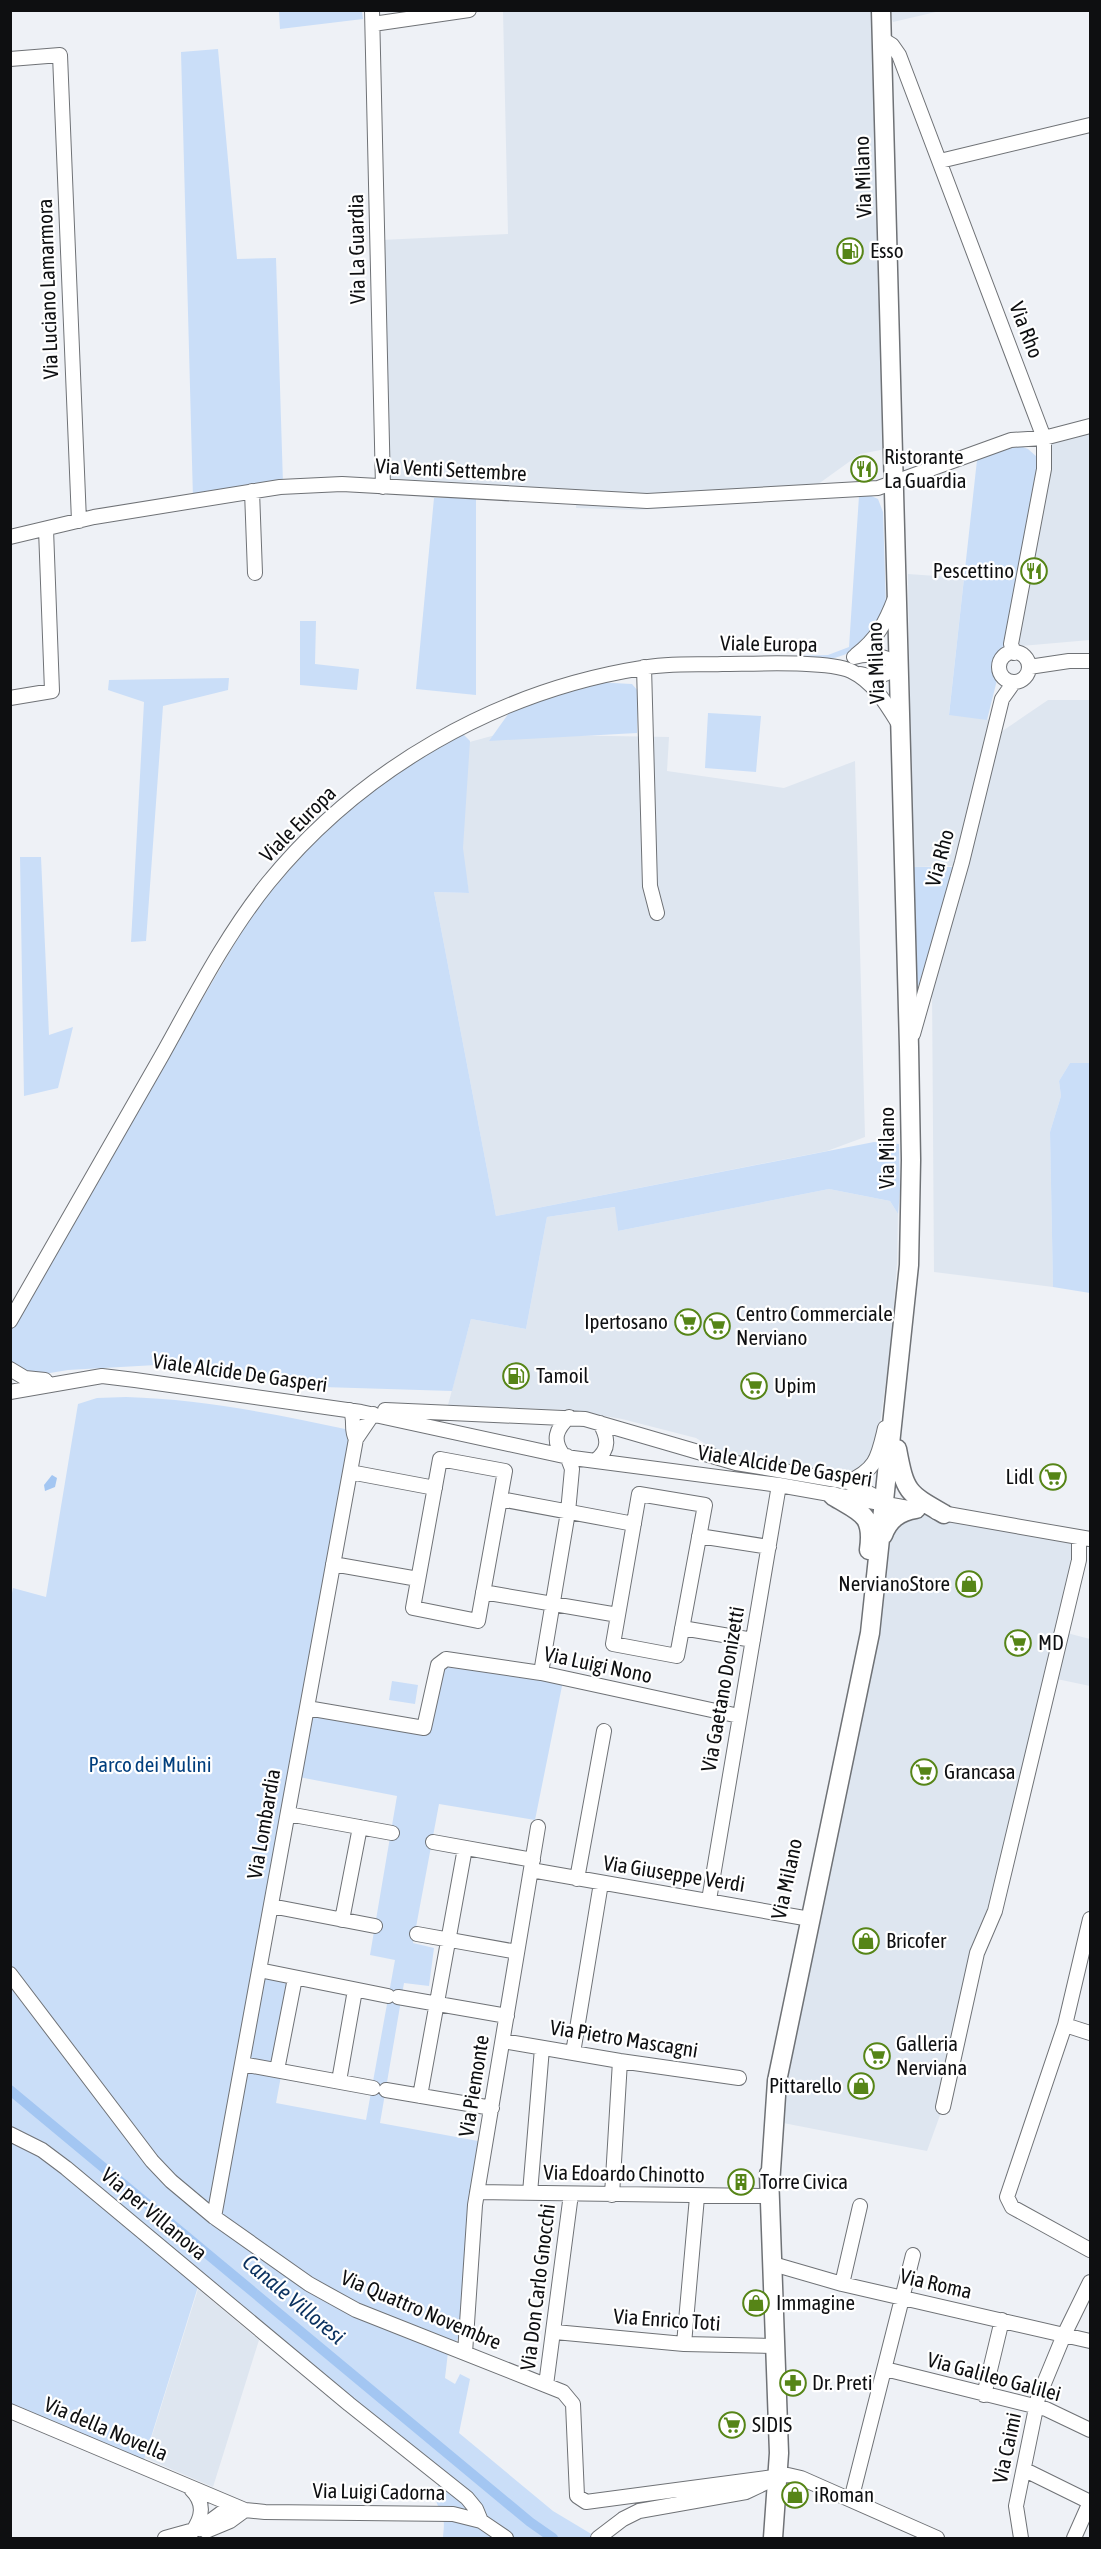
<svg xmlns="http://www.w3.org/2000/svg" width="1101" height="2549" font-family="'Asap Condensed',sans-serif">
  <rect width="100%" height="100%" fill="#eef1f6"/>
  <path fill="#dee6f0" d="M503,11h373l10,438 -26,5 -64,46 -159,10 -61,-2v-5l-100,-6 -42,1 -47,-5 -6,-253 127,-6z
    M889,11h51l-47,11z
    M1090,429v211l-69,6 -16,-4 35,-201z
    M908,574l56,4 -15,136 42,6 -36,146 -43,1z
    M1048,700h42v363h-20l-11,18 2,15 -11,36 3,155 -119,-15 -2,-286 66,-252z
    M499,734l170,3 -2,34 117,17 71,-27 10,376 -38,14 -331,65 -62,-324 35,1 -8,-47 5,-103z
    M829,1189l61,12 8,13 -1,49 -6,83 -15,105 -20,23 -137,-22 -23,-14 -74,-19 -52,-9 -122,-5 23,-86 55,10 21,-112 69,-10 2,24z
    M886,1502l193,35 -136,570 -16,44 -154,-30z
    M1063,1632l27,7v47l-38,-8z
    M198,2289l61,51 -46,147 -68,-29z"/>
  <path fill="#cadef8" d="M279,11h83l1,8 -83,10z
    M218,49l19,210 39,-1 7,226 -90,15 -12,-447z
    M1020,446l8,3 9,8v7l-32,178 -10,21 2,17 -10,40 -38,-5 28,-255 16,-7z
    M869,495l9,4 5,13 3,95c-3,12 -8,18 -17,28 -25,28 -41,25 -76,23l-2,-2 37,-1 21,-8 10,-151z
    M476,497v198l-60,-6 18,-191z
    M300,621h16l-1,43 44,5 -2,21 -57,-5z
    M229,678l-1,12 -65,16 -17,235 -15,1 13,-240 -36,-12 1,-10z
    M594,682l38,2 6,7 -1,42 -148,8 22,-31z
    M708,713l53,3 -5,56 -51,-4z
    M462,733l8,8 -7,107 6,45 -35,-1 62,324 378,-74 25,2 1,47 -2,23 -8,-13 -61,-12 -211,42 -3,-24 -68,10 -21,112 -55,-10 -19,72 -129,-4 -167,-22 -88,5 -36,6 -17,-7 -4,-7v-60l16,-3 225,-385c44,-52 92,-111 149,-148 19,-12 41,-22 61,-33z
    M20,857h21l8,178 24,-8 -15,61 -34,8z
    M912,867h43l-37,120 -3,-1z
    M1070,1063h20v230l-37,-6 -3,-155 11,-36 -2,-15z
    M126,1397c76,2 149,17 224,33v9l-97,534 35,8 -7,95 -5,27 90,17 29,-160 -25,-5 27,-159 -98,-19 11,-67 117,21 14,-63 6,-5 116,18 -28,139 -96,-16 -26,139 21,5 -5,38 -25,-3 -24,140 98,18 -18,195 -12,16 -3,26 10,6 5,-10 10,5 -11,54 94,78 45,27h-155c0,-5 2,-14 0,-19 -5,-18 -15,-22 1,-41l-243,-201 -58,186 -132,-57 -1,-803 3,-15 33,9 32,-193 19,-6z
    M392,1681l26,4 -3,19 -26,-4z"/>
  <path fill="#a3c6f2" d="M52,1475l5,3 -2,9 -10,4 -1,-6z"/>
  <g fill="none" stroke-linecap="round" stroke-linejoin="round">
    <path stroke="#a3c6f2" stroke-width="10" d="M10,2090l520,432 23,16"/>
    <g stroke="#6f7276" stroke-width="16">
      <path id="minor" d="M372,10l11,477
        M373,24l96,-14
        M882,39l10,6 7,10 145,383v31l-33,175 3,9
        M10,59l50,-4 19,466
        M940,161l150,-36
        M252,491l3,82
        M10,537l84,-20 186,-30 62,-3 305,17 231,-13 133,-48 33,-2 46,-12
        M999 667a15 15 0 1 1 30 0a15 15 0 1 1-30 0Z
        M856,655c21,-16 30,-33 39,-57
        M854,657c18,-5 28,-1 45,7 -13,12 -22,15 -39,10
        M644,667l6,219 7,27
        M1029,667l40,-6h21
        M10,698l42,-7 -6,-162
        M913,1034l49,-172 40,-163 12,-17
        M10,1321c51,-88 101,-176 151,-264 33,-59 65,-122 107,-174 93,-114 229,-192 374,-215 26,-5 54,-3 80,-4 29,0 106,-4 129,7 23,11 36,34 49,55
        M10,1369l15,9 20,2
        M10,1392l92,-16 33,4 226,32 212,46 206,27 135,24
        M350,1410c6,9 0,19 6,29
        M385,1410l200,9 151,44 112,19 30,16
        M563,1455c-11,-15 -7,-26 6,-38
        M440,1459l65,12 -27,150 -65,-13z
        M596,1460c14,-11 12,-22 4,-37
        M350,1472l85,16
        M848,1482c29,-13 30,-25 37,-54
        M639,1494l66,11 -28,151 -64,-12z
        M500,1499l134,25
        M936,1512l154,27
        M699,1536l70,11
        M333,1564l85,15
        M483,1592l135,23
        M682,1628l71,12
        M541,1673l27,-161 4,-43 -5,-13
        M307,1708l117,20 14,-63 8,-6 95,14 198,43
        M288,1814l104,19
        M433,1842l100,18
        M531,1870l279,49
        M577,1879l27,-148
        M709,1900l70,-415
        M271,1906l104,20
        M1090,1919l-25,106 -58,172 5,10 78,43
        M342,1920l18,-93
        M417,1934l100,18
        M259,1970l129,26
        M10,1974l142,187 19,20 43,36 95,67 47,26 207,82 10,12 4,92 9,6 202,-27 13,3 136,60
        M398,1997l109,19
        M1065,2025l25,8
        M503,2041l117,20 119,17
        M573,2053l28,-170
        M242,2064l131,24
        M277,2070l18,-92
        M339,2081l16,-91
        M386,2090l106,18
        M420,2096l45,-248
        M943,2107l34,-154 18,-42 84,-351v-23
        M10,2134l32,16 24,18 283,236 118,94 9,11 5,12
        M477,2192l293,4
        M530,2193l12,-145
        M612,2195l8,-134
        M214,2217l142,-778 17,-25
        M773,2264l69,20 248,57
        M842,2284l18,-78
        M555,2332l129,12 92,2
        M684,2344l13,-147
        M465,2353l10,-148 63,-378
        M885,2369l161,40 44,21
        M546,2385l25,-191
        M984,2395l18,-75
        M10,2411l235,99 20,2 188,2 28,7 25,17
        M1025,2470l65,32 -16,36
        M191,2489c14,14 12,28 1,43
        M851,2500l62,-245
        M206,2531l24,-10 15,-11
        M165,2538l36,-10 31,-23
        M598,2538l25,-19 16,-8 107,-19 23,-11
        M1021,2538l-5,-32 22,-108 26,-63 26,-53"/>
    </g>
    <g stroke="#6f7276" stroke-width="21">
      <path id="major" d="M897,1449c8,43 10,44 47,65
        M833,1496c28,17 41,18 36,54
        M883,1535c6,-16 16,-23 33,-26
        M769,2174l10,279 -6,85
        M770,2185l7,-104 93,-448 39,-368 2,-105 -2,-113 -28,-1037"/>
    </g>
    <use href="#minor" stroke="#fff" stroke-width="14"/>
    <use href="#major" stroke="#fff" stroke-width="18"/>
  </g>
  <defs>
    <g id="fuel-ring" transform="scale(1.35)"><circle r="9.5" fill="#fff" stroke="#568517" stroke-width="1.5"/><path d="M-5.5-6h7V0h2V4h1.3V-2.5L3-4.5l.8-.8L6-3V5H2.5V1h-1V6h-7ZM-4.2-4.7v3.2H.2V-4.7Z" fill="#568517"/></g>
    <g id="restaurant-ring" transform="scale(1.35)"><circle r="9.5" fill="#fff" stroke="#568517" stroke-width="1.5"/><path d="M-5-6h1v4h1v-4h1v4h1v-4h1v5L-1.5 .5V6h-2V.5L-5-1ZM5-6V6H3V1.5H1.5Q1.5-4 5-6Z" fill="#568517"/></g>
    <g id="supermarket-ring" transform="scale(1.35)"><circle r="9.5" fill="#fff" stroke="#568517" stroke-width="1.5"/><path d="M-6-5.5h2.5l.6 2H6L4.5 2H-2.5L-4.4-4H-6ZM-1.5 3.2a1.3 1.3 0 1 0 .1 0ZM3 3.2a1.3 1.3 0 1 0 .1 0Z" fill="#568517"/></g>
    <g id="shop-ring" transform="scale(1.35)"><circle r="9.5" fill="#fff" stroke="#568517" stroke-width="1.5"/><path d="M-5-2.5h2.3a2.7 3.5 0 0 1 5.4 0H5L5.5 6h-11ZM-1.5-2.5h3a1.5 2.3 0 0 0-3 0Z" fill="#568517"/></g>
    <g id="building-ring" transform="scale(1.35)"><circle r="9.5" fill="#fff" stroke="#568517" stroke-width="1.5"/><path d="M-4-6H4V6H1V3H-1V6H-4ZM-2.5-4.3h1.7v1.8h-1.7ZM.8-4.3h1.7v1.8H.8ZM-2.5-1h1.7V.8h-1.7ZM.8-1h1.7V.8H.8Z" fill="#568517"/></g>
    <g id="pharmacy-ring" transform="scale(1.35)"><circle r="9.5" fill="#fff" stroke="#568517" stroke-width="1.5"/><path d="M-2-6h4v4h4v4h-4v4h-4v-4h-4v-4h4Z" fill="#568517"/></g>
  </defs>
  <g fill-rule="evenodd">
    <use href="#fuel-ring" x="850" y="251"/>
    <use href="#restaurant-ring" x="864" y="469"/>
    <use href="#restaurant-ring" x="1034" y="571"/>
    <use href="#supermarket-ring" x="688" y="1322"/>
    <use href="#supermarket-ring" x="717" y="1326"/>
    <use href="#fuel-ring" x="516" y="1376"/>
    <use href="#supermarket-ring" x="754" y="1386"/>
    <use href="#supermarket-ring" x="1053" y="1477"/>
    <use href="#shop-ring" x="969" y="1584"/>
    <use href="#supermarket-ring" x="1018" y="1643"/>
    <use href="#supermarket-ring" x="924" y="1772"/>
    <use href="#shop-ring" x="866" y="1941"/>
    <use href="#supermarket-ring" x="877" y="2056"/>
    <use href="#shop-ring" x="861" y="2086"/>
    <use href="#building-ring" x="741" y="2182"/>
    <use href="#shop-ring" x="756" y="2303"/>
    <use href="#pharmacy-ring" x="793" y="2383"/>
    <use href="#supermarket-ring" x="732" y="2425"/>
    <use href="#shop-ring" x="795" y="2495"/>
  </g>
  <g text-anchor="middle" stroke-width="4.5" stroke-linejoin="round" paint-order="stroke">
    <g font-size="21" fill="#0e0f11" stroke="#fff">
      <text transform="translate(863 177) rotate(-92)" y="7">Via Milano</text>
      <text transform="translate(357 249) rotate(-91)" y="7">Via La Guardia</text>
      <text transform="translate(48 289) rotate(-92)" y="7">Via Luciano Lamarmora</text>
      <text transform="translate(1026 330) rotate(69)" y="7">Via Rho</text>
      <text transform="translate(451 470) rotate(3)" y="7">Via Venti Settembre</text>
      <text transform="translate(769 644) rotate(1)" y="7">Viale Europa</text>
      <text transform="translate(876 663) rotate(-92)" y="7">Via Milano</text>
      <text transform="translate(298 824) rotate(-45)" y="7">Viale Europa</text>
      <text transform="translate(940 858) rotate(-75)" y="7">Via Rho</text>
      <text transform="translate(887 1148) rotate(-90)" y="7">Via Milano</text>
      <text transform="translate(240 1373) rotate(8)" y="7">Viale Alcide De Gasperi</text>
      <text transform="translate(785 1466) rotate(9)" y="7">Viale Alcide De Gasperi</text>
      <text transform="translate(598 1665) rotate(12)" y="7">Via Luigi Nono</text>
      <text transform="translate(723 1689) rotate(-80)" y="7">Via Gaetano Donizetti</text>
      <text transform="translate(264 1824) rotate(-80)" y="7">Via Lombardia</text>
      <text transform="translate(674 1874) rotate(9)" y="7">Via Giuseppe Verdi</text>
      <text transform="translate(787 1879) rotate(-78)" y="7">Via Milano</text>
      <text transform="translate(624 2039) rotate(9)" y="7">Via Pietro Mascagni</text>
      <text transform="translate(474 2086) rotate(-81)" y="7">Via Piemonte</text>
      <text transform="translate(624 2174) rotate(1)" y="7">Via Edoardo Chinotto</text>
      <text transform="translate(154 2214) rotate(40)" y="7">Via per Villanova</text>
      <text transform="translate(936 2284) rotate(13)" y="7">Via Roma</text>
      <text transform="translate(538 2287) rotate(-83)" y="7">Via Don Carlo Gnocchi</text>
      <text transform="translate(421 2310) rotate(23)" y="7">Via Quattro Novembre</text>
      <text transform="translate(667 2320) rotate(4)" y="7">Via Enrico Toti</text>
      <text transform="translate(994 2377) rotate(15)" y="7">Via Galileo Galilei</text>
      <text transform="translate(106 2429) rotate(23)" y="7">Via della Novella</text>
      <text transform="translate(1007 2448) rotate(-78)" y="7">Via Caimi</text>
      <text transform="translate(379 2492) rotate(1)" y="7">Via Luigi Cadorna</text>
    </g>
    <g font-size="21" fill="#0e0f11" stroke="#fff" text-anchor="start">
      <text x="870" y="258">Esso</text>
      <text x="884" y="464">Ristorante<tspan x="884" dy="24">La Guardia</tspan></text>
      <text x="1014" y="578" text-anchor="end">Pescettino</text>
      <text x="736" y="1321">Centro Commerciale<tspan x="736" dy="24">Nerviano</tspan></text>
      <text x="668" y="1329" text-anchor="end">Ipertosano</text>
      <text x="536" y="1383">Tamoil</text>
      <text x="774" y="1393">Upim</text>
      <text x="1034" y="1484" text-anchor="end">Lidl</text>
      <text x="950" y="1591" text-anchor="end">NervianoStore</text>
      <text x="1038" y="1650">MD</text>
      <text x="944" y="1779">Grancasa</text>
      <text x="886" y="1948">Bricofer</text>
      <text x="896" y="2051">Galleria<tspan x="896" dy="24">Nerviana</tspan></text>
      <text x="842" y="2093" text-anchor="end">Pittarello</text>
      <text x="760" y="2189">Torre Civica</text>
      <text x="776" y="2310">Immagine</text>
      <text x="812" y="2390">Dr. Preti</text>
      <text x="752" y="2432">SIDIS</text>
      <text x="814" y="2502">iRoman</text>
    </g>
    <g font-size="21" fill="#003e7d" stroke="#fff">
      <text x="150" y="1772">Parco dei Mulini</text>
    </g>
    <g font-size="22" font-style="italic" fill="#0a315f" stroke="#fff">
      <text transform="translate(294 2299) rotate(40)" y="8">Canale Villoresi</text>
    </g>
  </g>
  <rect width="1101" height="2549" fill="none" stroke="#0e0f11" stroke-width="24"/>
</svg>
